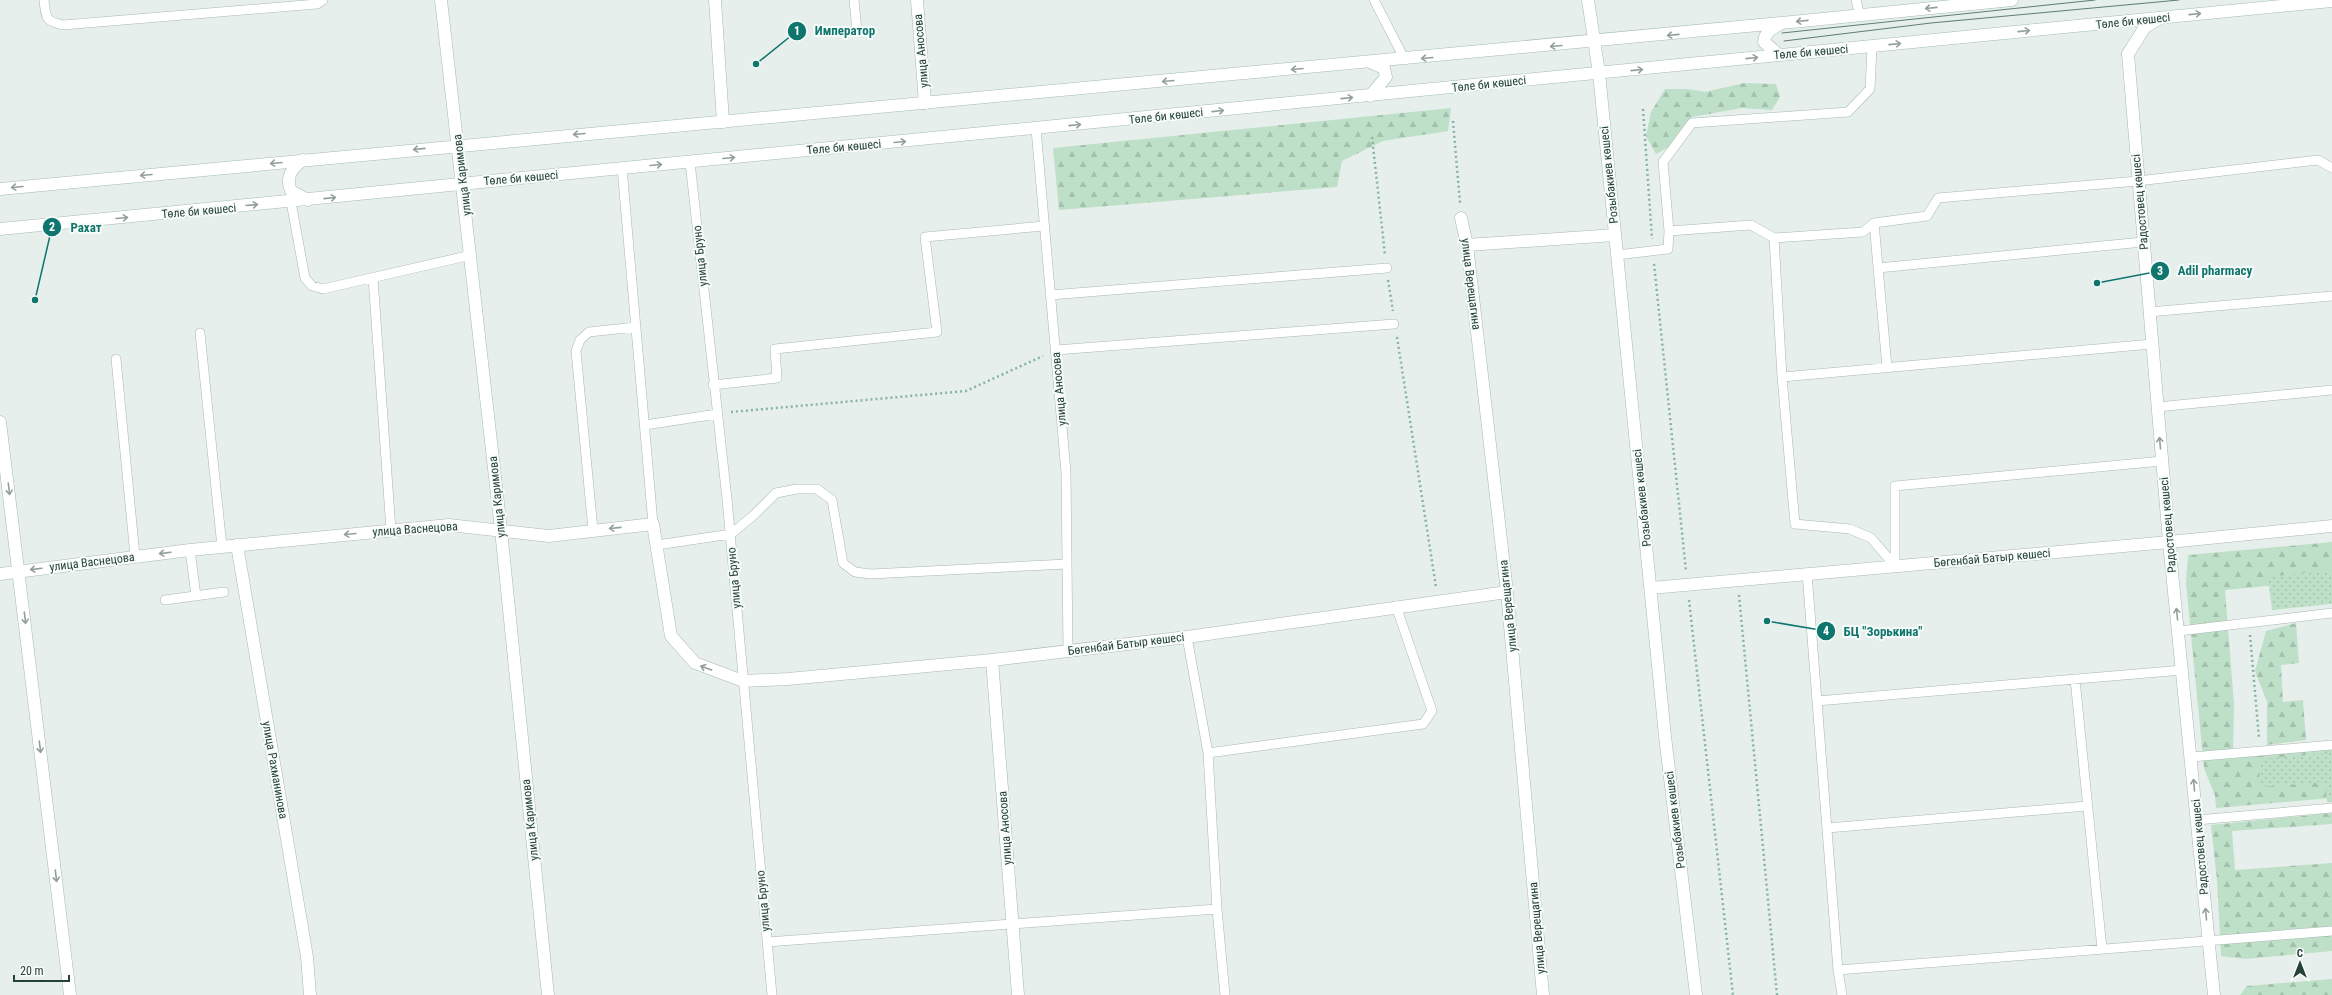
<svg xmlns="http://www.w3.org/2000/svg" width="2332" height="995" font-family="'Roboto Condensed',sans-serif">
  <defs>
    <pattern id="forest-firs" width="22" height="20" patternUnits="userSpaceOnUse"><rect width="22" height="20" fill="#bfe0c8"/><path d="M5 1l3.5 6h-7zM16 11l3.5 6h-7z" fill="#a4c1ad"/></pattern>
    <pattern id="park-dots" width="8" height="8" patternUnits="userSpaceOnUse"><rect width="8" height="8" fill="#bfe0c8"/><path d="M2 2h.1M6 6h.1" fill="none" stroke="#a4c1ad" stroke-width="1.8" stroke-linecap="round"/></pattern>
  </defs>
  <rect width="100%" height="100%" fill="#e6efeb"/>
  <path fill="url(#forest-firs)" d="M1744,83l32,1 4,13 -8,13 -30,-2 -50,9 -21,29 -15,8 -10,-18 5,-24 14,-23h23l17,3z
    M1451,108l-3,23 -65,10 -41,20 -5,26 -278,23 -6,-62z
    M2332,542v38l-107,10 9,114 -1,51 99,-7v50l-116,10 -1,-12 -11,-28 -18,-185 2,-28z
    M2296,623l3,40 -18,2 2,37 20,-2 3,40 -39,5v-43l-12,-31 11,-40z
    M2332,813v11l-100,7 3,39 97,-7v88l-87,8 -24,-3 -4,-76 -6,-55z
    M2332,979v16h-92l7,-9z"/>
  <path fill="url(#park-dots)" d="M2332,570v34l-60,6 -4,-33z
    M2332,753v49h-5l-2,-20 -65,5 -1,-28z"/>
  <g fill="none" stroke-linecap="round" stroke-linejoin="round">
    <g stroke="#a8b8b2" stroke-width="10">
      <path id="service" d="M44,0c2,18 1,21 19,25l254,-21 6,-4
        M854,0l3,31
        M1374,0l31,60
        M1856,0l4,16
        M1036,129l30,343 2,179
        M690,162l37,337 45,496
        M622,168l31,356
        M291,202l14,76 7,8 11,3 148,-34
        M1874,223l13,144
        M1669,231l82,-6 23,13 89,-6 11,-9 53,-7 11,-18 200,-17 180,-21 14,8
        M1774,238l8,139 13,147 55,5 21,9 24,28v-80l267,-25
        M1617,255l51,-6 1,-18 -6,-69 29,-39 156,-11 22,-23 2,-42
        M1878,268l265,-26
        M373,278l18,252
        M1050,295l337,-27
        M2149,312l183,-16
        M200,333l22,214
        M1056,350l338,-26
        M116,359l19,197
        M1782,377l370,-33
        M713,385l64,-7 -2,-29 162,-17 -12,-95 119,-11
        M2157,407l175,-17
        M645,425l72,-11
        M593,530l-17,-179 4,-11 9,-8 47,-5
        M657,545l74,-11 23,-19 22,-22 21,-4h20l15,11 11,63 12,9 16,2 196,-10
        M190,550l6,46
        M1807,573l31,397 494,-39
        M165,600l59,-8
        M2179,631l153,-18
        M1187,637l21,116 9,156 8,86
        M2075,679l27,270
        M1817,701l366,-31
        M1208,753l215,-29 9,-13 -36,-105
        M2191,757l141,-12
        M2197,820l135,-12
        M1827,828l260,-22
        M767,942l450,-33
        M1838,970l4,25"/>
    </g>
    <g stroke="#a8b8b2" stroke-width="13">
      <path id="minor" d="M715,0l8,122
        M917,0l8,103
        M2128,54l41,488 45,453
        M1461,218l6,27 40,347 36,403
        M1467,245l148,-10
        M237,545l70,412 3,38
        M0,574l190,-24 259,-25 100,11 104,-12 18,112 24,27 48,18 45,-2 204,-19 195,-23 320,-45
        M1651,588l518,-46 163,-16
        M992,660l26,335"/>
    </g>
    <g stroke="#a8b8b2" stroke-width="13">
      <path id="tertiary" d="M441,0l60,530 47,465
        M2128,54l17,-27 15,-9
        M0,422l70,573"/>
    </g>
    <g stroke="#a4bbb3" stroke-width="13">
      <path id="secondary" d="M1588,0l11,73 66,663 31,259
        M1779,55l-15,-13c1,-10 7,-13 16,-18
        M1370,96l16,-19 -2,-9 -12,-5
        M303,160c-11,8 -18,17 -12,31l17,9
        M0,189c671,-64 1342,-121 2012,-189
        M0,229l2332,-228"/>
    </g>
    <path stroke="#86b3a5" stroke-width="2.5" stroke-dasharray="2 3" stroke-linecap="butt" d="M1643,109l9,130
      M1453,121l7,82
      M1372,137l13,118
      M1654,264l32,307
      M1388,280l5,31
      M1397,337l39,250
      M731,412l235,-21 77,-35
      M1739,595l38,400
      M1689,600l44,395
      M2250,635l9,103"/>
    <use href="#service" stroke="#fff" stroke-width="9"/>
    <use href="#minor" stroke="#fff" stroke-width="12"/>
    <use href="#tertiary" stroke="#fff" stroke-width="12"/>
    <use href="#secondary" stroke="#fff" stroke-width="12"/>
    <path stroke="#5f7d75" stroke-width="1" d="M1782,33l313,-33
      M1784,41l147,-18 248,-23"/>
  </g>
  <defs><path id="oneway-shaft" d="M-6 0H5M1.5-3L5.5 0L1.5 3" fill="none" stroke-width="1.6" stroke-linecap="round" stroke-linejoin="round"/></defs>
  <g stroke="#92a09c">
    <use href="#oneway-shaft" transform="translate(1931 8) rotate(174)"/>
    <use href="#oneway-shaft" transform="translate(2195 14) rotate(-6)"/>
    <use href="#oneway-shaft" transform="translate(1802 21) rotate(174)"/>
    <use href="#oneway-shaft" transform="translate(2024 31) rotate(-6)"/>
    <use href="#oneway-shaft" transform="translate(1673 35) rotate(174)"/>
    <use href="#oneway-shaft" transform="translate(1895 44) rotate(-6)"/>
    <use href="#oneway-shaft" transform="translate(1556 46) rotate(175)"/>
    <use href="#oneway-shaft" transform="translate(1427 58) rotate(175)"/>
    <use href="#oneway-shaft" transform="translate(1752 58) rotate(-6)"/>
    <use href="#oneway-shaft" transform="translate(1297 69) rotate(175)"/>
    <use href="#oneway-shaft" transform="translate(1637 70) rotate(-6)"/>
    <use href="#oneway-shaft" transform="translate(1168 81) rotate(175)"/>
    <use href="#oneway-shaft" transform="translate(1347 98) rotate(-6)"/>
    <use href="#oneway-shaft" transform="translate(1218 111) rotate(-6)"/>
    <use href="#oneway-shaft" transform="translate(1075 125) rotate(-6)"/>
    <use href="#oneway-shaft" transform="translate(579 134) rotate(175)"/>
    <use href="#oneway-shaft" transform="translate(900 142) rotate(-5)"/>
    <use href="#oneway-shaft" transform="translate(419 149) rotate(174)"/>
    <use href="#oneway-shaft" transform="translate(729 158) rotate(-5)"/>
    <use href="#oneway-shaft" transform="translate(276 163) rotate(175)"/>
    <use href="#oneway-shaft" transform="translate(656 165) rotate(-5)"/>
    <use href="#oneway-shaft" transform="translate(146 175) rotate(175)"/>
    <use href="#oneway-shaft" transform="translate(17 187) rotate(175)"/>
    <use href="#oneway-shaft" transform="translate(330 198) rotate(-6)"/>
    <use href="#oneway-shaft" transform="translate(252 205) rotate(-5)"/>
    <use href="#oneway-shaft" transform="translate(122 218) rotate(-5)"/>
    <use href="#oneway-shaft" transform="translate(2160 443) rotate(-95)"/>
    <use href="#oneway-shaft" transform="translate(9 489) rotate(83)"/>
    <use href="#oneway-shaft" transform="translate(615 528) rotate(174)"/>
    <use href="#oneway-shaft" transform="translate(350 534) rotate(175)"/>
    <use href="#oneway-shaft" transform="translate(165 553) rotate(173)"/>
    <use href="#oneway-shaft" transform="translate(36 569) rotate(173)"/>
    <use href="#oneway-shaft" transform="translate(2177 614) rotate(-96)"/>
    <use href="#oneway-shaft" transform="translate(25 618) rotate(83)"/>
    <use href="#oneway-shaft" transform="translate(706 668) rotate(-160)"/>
    <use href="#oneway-shaft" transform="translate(40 747) rotate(83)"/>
    <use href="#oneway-shaft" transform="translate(2194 785) rotate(-95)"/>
    <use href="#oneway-shaft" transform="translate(56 876) rotate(83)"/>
    <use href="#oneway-shaft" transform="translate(2206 914) rotate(-95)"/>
  </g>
  <g text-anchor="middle" stroke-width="4" stroke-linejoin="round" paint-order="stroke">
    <g font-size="12" fill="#24423a" stroke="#f7fbf9">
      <text transform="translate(2133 21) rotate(-6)" y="4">Төле би көшесі</text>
      <text transform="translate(921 51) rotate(-95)" y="4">улица Аносова</text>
      <text transform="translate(1811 52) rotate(-5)" y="4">Төле би көшесі</text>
      <text transform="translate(1489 84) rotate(-6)" y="4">Төле би көшесі</text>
      <text transform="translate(1166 116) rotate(-6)" y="4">Төле би көшесі</text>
      <text transform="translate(844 147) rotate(-5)" y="4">Төле би көшесі</text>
      <text transform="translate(462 175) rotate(-97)" y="4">улица Каримова</text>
      <text transform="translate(1609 175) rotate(-96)" y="4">Розыбакиев көшесі</text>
      <text transform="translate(521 178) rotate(-5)" y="4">Төле би көшесі</text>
      <text transform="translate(2140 202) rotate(-95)" y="4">Радостовец көшесі</text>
      <text transform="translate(199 211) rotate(-5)" y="4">Төле би көшесі</text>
      <text transform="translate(700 256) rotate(-96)" y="4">улица Бруно</text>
      <text transform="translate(1471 284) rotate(83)" y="4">улица Верещагина</text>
      <text transform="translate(1059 389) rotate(-95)" y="4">улица Аносова</text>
      <text transform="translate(497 497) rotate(-96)" y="4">улица Каримова</text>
      <text transform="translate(1642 498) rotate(-96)" y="4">Розыбакиев көшесі</text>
      <text transform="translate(2168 525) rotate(-95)" y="4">Радостовец көшесі</text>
      <text transform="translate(415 529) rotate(-4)" y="4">улица Васнецова</text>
      <text transform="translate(1992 558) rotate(-5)" y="4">Бөгенбай Батыр көшесі</text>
      <text transform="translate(92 562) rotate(-7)" y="4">улица Васнецова</text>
      <text transform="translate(734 578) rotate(-95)" y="4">улица Бруно</text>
      <text transform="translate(1508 606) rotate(-96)" y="4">улица Верещагина</text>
      <text transform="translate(1126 644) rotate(-7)" y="4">Бөгенбай Батыр көшесі</text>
      <text transform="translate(275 770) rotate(80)" y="4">улица Рахманинова</text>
      <text transform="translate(530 820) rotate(-96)" y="4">улица Каримова</text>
      <text transform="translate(1675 820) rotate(-97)" y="4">Розыбакиев көшесі</text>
      <text transform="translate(1005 828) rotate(-94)" y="4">улица Аносова</text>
      <text transform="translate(2200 847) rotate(-95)" y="4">Радостовец көшесі</text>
      <text transform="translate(763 901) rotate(-95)" y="4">улица Бруно</text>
      <text transform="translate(1537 928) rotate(-95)" y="4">улица Верещагина</text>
    </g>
  </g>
  <path fill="none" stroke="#0f766e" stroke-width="1.5" d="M756 64L797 31M35 300L52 227M2097 283L2160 271M1767 621L1826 631"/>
  <g fill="#0f766e" stroke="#f7fbf9" stroke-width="1.5">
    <circle cx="756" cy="64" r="4"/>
    <circle cx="35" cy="300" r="4"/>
    <circle cx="2097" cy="283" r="4"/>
    <circle cx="1767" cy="621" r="4"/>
    <circle cx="797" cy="31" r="10"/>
    <circle cx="52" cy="227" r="10"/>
    <circle cx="2160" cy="271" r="10"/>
    <circle cx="1826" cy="631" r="10"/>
  </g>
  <g font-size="12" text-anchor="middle" font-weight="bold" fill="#fff">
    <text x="797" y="35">1</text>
    <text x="52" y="231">2</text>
    <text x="2160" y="275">3</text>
    <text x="1826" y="635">4</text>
  </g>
  <g font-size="13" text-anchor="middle" font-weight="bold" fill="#0f766e" stroke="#f7fbf9" stroke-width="4" stroke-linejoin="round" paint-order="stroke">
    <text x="845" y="35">Император</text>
    <text x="86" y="232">Рахат</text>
    <text x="2215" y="275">Adil pharmacy</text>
    <text x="1883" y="636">БЦ "Зорькина"</text>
  </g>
  <g transform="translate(2300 963)" stroke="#f7fbf9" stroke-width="3" paint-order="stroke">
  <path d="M0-3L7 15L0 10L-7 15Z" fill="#24423a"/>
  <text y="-6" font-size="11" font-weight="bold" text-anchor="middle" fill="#24423a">С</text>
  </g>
  <path d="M14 975v6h55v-6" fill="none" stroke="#24423a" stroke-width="2"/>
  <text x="20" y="975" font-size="12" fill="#24423a" stroke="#f7fbf9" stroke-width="3" paint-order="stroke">20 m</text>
</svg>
